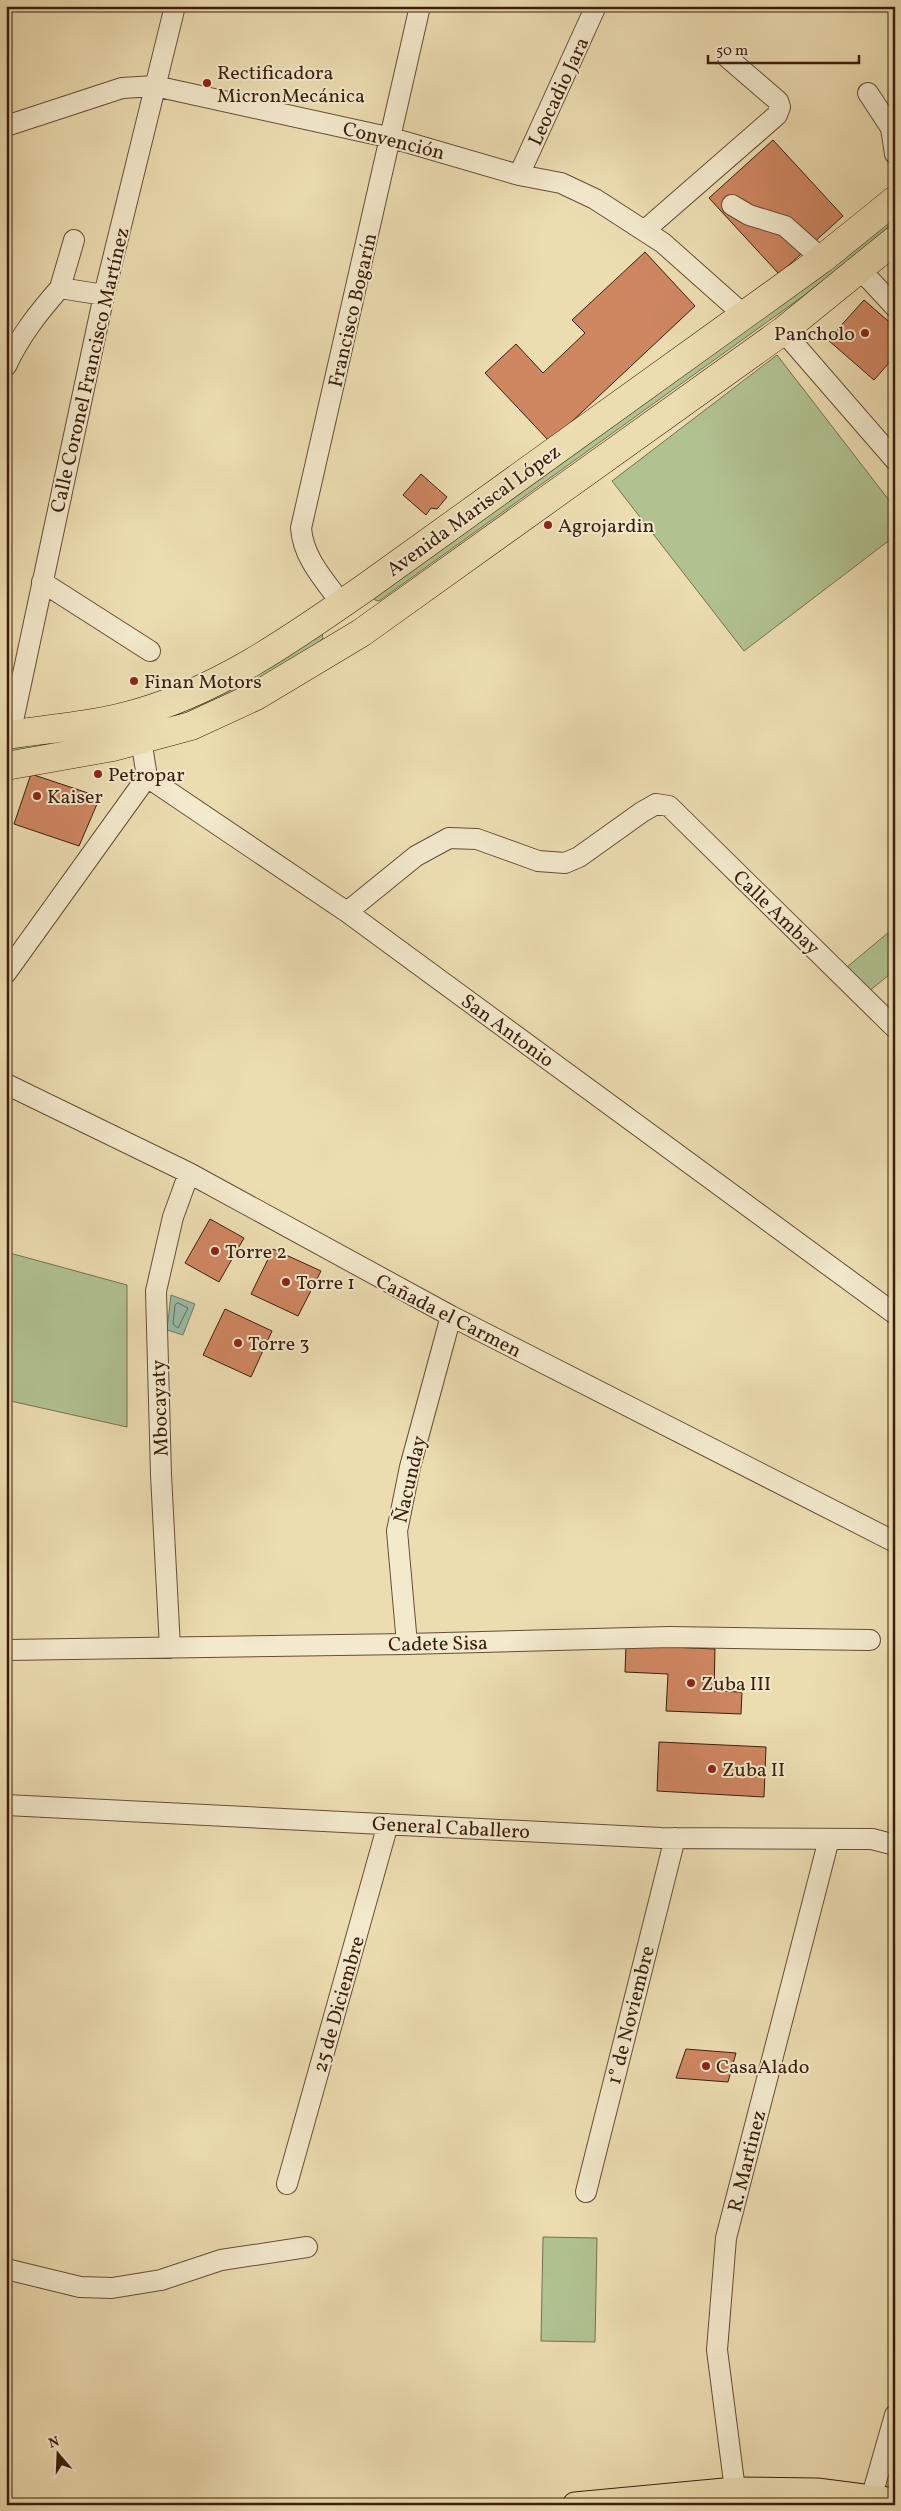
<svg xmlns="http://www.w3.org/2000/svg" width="901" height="2511" font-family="Vollkorn,serif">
  <rect width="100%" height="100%" fill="#ecddb1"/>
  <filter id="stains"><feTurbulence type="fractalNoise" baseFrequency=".004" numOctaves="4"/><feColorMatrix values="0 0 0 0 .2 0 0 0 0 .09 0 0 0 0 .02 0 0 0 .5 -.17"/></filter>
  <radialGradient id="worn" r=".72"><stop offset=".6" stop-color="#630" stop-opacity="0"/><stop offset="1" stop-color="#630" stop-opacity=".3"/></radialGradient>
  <path fill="#b1c291" stroke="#76704e" d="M895,211v13l-89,70 -427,307 -4,-1 -2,-4z
    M777,355l118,153v28l-151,115 -132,-170z
    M322,634l1,4 -2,3 -61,38 -86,40 -166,35 1,-10 34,-3z
    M895,927v43l-27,22 -21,-25z
    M6,1252l121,33v142l-121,-27z
    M543,2237l54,1 -2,104 -54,-1z"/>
  <path fill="#99bcaa" stroke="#737d6b" d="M171,1295l24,9 -12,31 -16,-5z"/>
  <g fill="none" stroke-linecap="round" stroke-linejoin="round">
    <path stroke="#6a6d5b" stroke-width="1" d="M178,1303l10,5 -10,20 -5,-4 2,-19z"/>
  </g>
  <path fill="#cf8762" stroke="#3a1e0c" d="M773,140l70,76 -64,58 -70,-76z
    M645,252l50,54 -145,136 -65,-69 31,-29 27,29 42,-40 -13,-13z
    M864,300l31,27v29l-21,24 -46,-40z
    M421,474l26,23 -10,12 -6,-1 -5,7 -23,-20z
    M31,774l69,23 -21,49 -65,-22z
    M210,1219l34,19 -25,44 -34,-19z
    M273,1249l48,22 -23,45 -47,-22z
    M225,1309l47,22 -21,46 -48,-22z
    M626,1645l89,4 -1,42 28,1 -1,22 -75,-3 2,-37 -43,-2z
    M659,1742l107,5 -2,50 -107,-6z
    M686,2049l50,4 -8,29 -52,-4z"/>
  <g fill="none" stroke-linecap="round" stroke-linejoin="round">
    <g stroke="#664e35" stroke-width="22">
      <path id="minor" d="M868,93l23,35 4,26
        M6,126l116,-38 33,-2 237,52 127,37 42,8 34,16 68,44 81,72
        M519,175l77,-169
        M732,205l17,10 36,11 37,33
        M645,230l132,-115 3,-8 -2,-6 -50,-43
        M74,240l-14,48 44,7
        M857,269l13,11 25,27
        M783,331l112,129
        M6,366c14,-30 32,-53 54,-78
        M42,582l108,69
        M342,604c-17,-23 -39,-46 -41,-76l119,-522
        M10,735l94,-440 71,-289
        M141,739l6,38 200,135 548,402
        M347,912l69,-56 33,-18 28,1 61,22 27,2 14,-6 63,-45 14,-8 13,2 226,222
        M6,973l141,-196
        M6,1084l183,89 262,143 444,226
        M407,1644l-10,-113 13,-64 41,-151
        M170,1648l-9,-173 -5,-184 17,-74 16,-44
        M6,1650l401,-6 263,-7 200,3
        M6,1805l655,33 211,1 23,6
        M287,2184l101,-360
        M586,2192l89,-354
        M6,2269l74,18 32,1 49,-8 60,-20 86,-13
        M735,2490l-18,-140 9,-112 103,-399
        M871,2499l24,-84"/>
    </g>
    <g stroke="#3a1e0c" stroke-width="27">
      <path id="major" d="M575,2505l160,-15 82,1 78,10"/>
    </g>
    <g stroke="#3a1e0c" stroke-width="29">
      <path id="highway" d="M6,735c42,-6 83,-9 124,-20 87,-23 163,-77 236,-128l456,-328 73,-59
        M6,766l107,-19 78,-21 65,-30 105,-63 422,-302 112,-91"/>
    </g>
    <use href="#minor" stroke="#f3e9cc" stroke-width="20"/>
    <use href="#major" stroke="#ecddb1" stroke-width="25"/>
    <use href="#highway" stroke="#ecddb1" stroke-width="28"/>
  </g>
  <g fill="#8f2418" stroke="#f3e9cc" stroke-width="2">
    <circle cx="207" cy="83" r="5"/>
    <circle cx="865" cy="333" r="5"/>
    <circle cx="548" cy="525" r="5"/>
    <circle cx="134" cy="681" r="5"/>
    <circle cx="98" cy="774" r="5"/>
    <circle cx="37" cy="796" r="5"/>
    <circle cx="215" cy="1251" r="5"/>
    <circle cx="286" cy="1282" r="5"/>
    <circle cx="238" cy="1343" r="5"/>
    <circle cx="691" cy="1683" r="5"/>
    <circle cx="712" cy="1769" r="5"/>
    <circle cx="706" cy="2066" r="5"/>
  </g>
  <g text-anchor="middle" stroke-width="4" stroke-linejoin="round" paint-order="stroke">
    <g font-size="20" fill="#3a1e0c" stroke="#f3e9cc" text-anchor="start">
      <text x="217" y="79">Rectificadora<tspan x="217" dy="23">MicronMecánica</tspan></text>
      <text x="855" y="340" text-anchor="end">Pancholo</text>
      <text x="558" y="532">Agrojardin</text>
      <text x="144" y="688">Finan Motors</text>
      <text x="108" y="781">Petropar</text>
      <text x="47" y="803">Kaiser</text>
      <text x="225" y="1258">Torre 2</text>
      <text x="296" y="1289">Torre 1</text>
      <text x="248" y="1350">Torre 3</text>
      <text x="701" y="1690">Zuba III</text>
      <text x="722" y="1776">Zuba II</text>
      <text x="716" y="2073">CasaAlado</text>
    </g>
    <g font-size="20" fill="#3a1e0c" stroke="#f3e9cc">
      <text transform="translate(558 91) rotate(-65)" y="7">Leocadio Jara</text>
      <text transform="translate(394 140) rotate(14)" y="7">Convención</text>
      <text transform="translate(352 310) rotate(-77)" y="7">Francisco Bogarín</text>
      <text transform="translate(89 370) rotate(-77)" y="7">Calle Coronel Francisco Martínez</text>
      <text transform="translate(473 510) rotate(-36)" y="7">Avenida Mariscal López</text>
      <text transform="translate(777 912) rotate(44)" y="7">Calle Ambay</text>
      <text transform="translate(508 1030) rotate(36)" y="7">San Antonio</text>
      <text transform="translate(449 1315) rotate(27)" y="7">Cañada el Carmen</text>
      <text transform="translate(159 1408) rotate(-92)" y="7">Mbocayaty</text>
      <text transform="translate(409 1479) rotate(-77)" y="7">Ñacunday</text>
      <text transform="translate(438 1643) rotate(-1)" y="7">Cadete Sisa</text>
      <text transform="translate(451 1827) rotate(3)" y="7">General Caballero</text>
      <text transform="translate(338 2004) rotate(-74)" y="7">25 de Diciembre</text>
      <text transform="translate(630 2015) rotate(-76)" y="7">1° de Noviembre</text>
      <text transform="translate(746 2161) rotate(-76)" y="7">R. Martinez</text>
    </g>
  </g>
  <rect width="901" height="2511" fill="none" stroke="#ecddb1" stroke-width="25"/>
  <rect x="8" y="8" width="886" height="2496" fill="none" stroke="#3a1e0c" stroke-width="2.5"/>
  <rect x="12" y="12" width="876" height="2486" fill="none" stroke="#3a1e0c"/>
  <g transform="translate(58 2454) rotate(341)" stroke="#f3e9cc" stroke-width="4" paint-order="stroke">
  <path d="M0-4L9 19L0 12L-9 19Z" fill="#3a1e0c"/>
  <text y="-8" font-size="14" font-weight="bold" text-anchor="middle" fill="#3a1e0c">N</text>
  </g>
  <path d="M708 55v8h151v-8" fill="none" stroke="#3a1e0c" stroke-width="2.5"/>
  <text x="716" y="55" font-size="15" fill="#3a1e0c" stroke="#f3e9cc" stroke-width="4" paint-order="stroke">50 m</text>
  <rect width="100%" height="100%" filter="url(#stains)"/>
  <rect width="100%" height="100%" fill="url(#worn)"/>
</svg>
